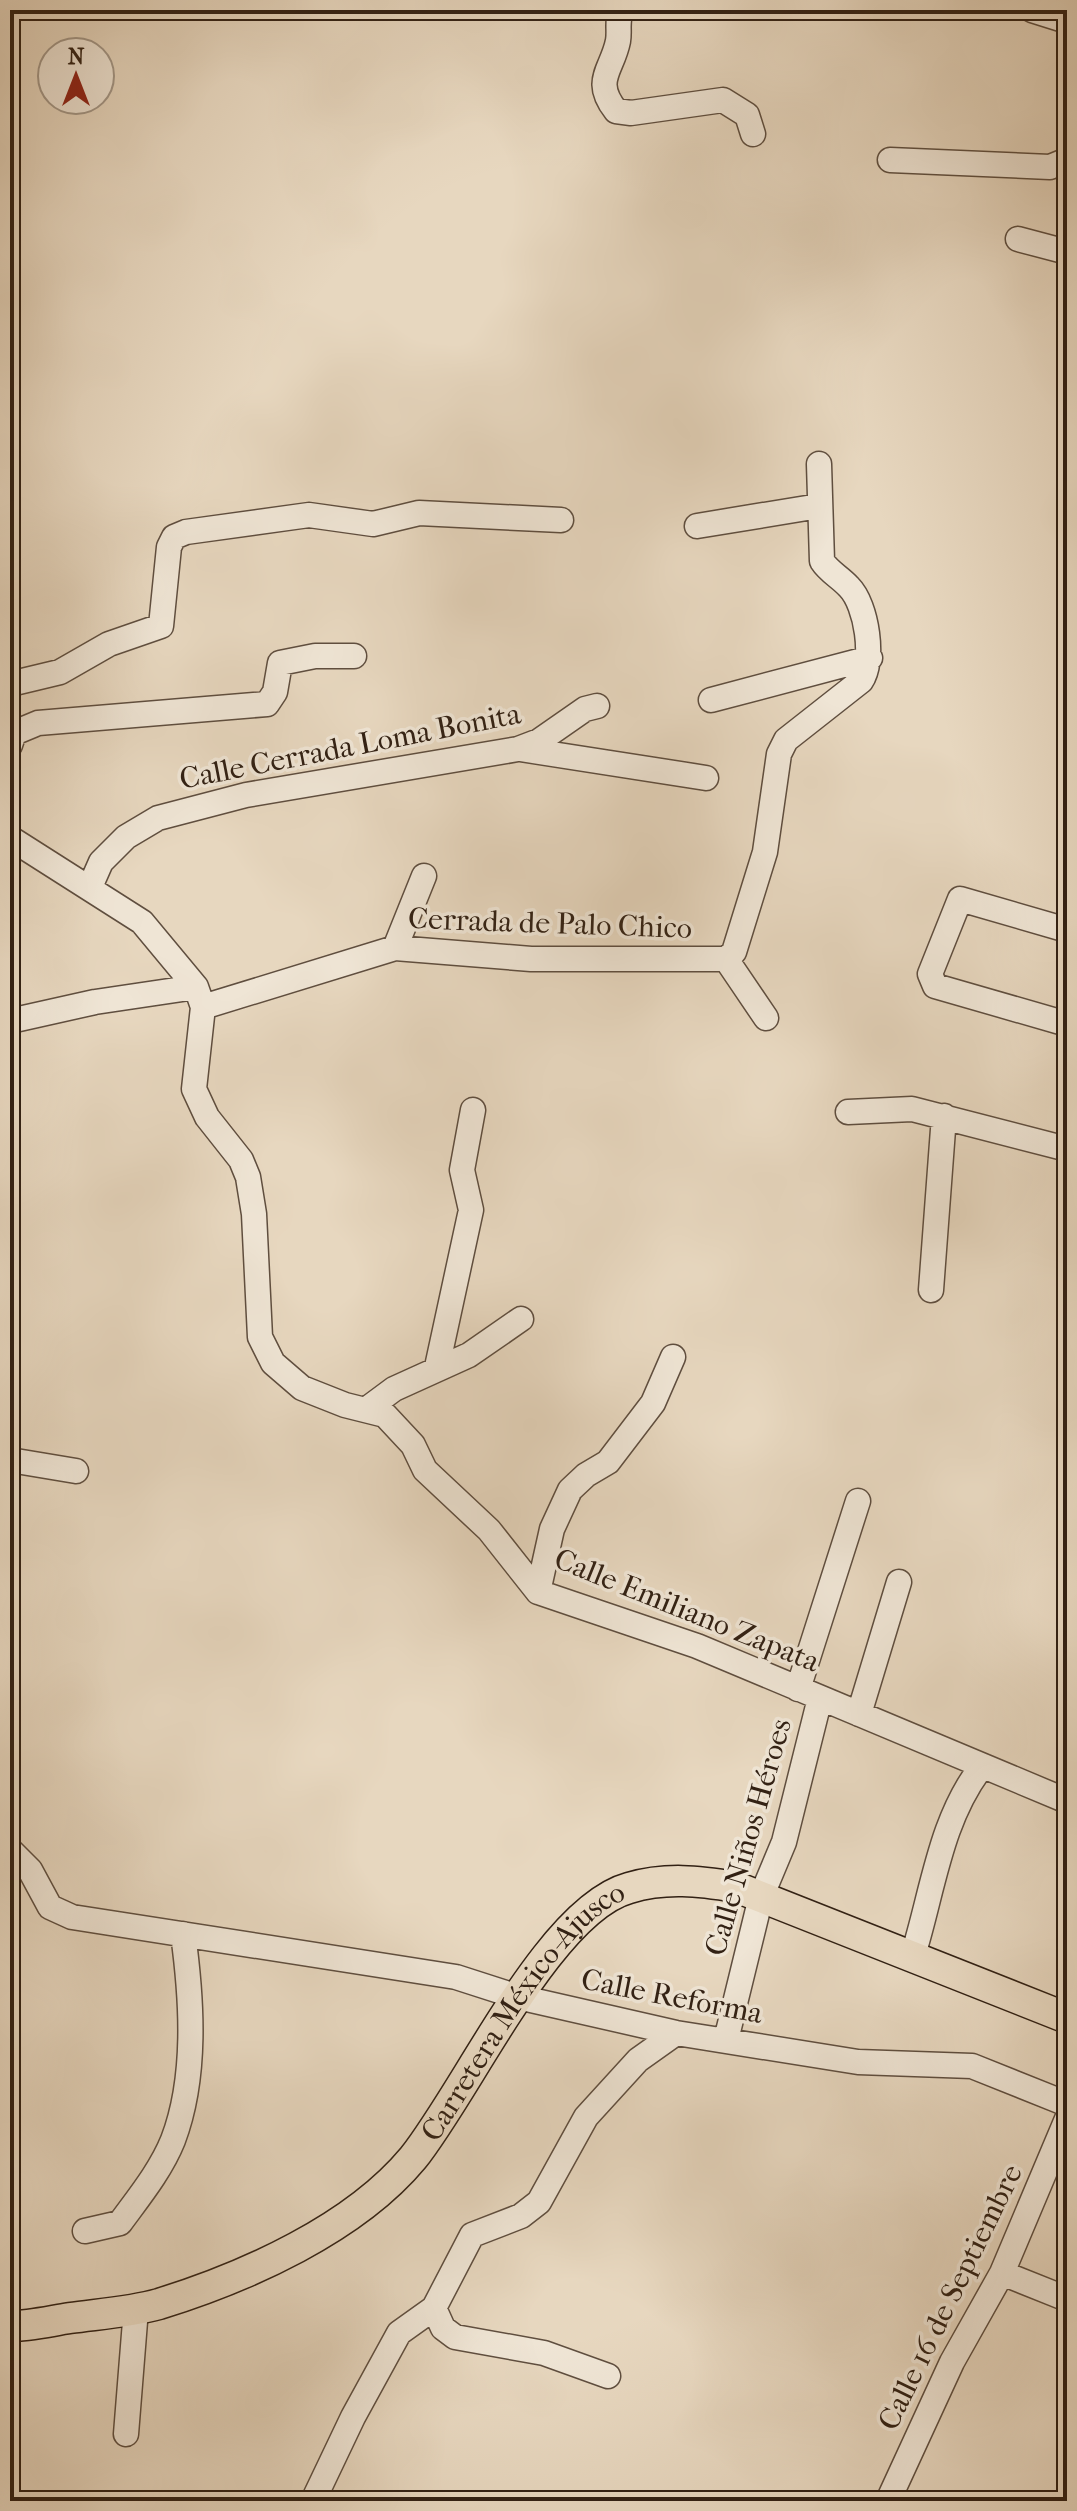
<svg xmlns="http://www.w3.org/2000/svg" width="1077" height="2511" font-family="'IM FELL French Canon',serif">
  <rect width="100%" height="100%" fill="#e7d7bf"/>
  <filter id="stains"><feTurbulence type="fractalNoise" baseFrequency=".0025" numOctaves="4"/><feColorMatrix values="0 0 0 0 .2 0 0 0 0 .09 0 0 0 0 .02 0 0 0 .5 -.17"/></filter>
  <radialGradient id="worn" r=".72"><stop offset=".6" stop-color="#630" stop-opacity="0"/><stop offset="1" stop-color="#630" stop-opacity=".3"/></radialGradient>
  <g fill="none" stroke-linecap="round" stroke-linejoin="round">
    <g stroke="#5f4e3f" stroke-width="27">
      <path id="minor" d="M622,10c-6,10 -2,20 -4,31 -6,30 -26,39 -2,70l15,2 92,-13 24,15 6,19
        M1032,10l35,11
        M890,160l160,7 17,-7
        M1018,239l49,13
        M697,526l122,-20
        M10,684l50,-12 49,-28 52,-18 8,-79 5,-10 12,-5 123,-17 64,9 46,-11 142,7
        M711,700l159,-42
        M10,745l4,-12 24,-10 229,-19 8,-12 5,-29 35,-7h39
        M520,749l186,29
        M10,838l132,84 54,65 7,20 -9,82 13,28 34,43 7,17 6,37 6,123 13,26 29,25 43,17 40,10 28,30 12,25 64,60 49,62 159,54 370,155
        M90,887l11,-25 25,-25 32,-19 88,-23 272,-46 21,-8 46,-32 12,-3
        M1067,930l-107,-31 -30,75 5,12 132,38
        M395,948l29,-72
        M726,959l40,59
        M203,1007l192,-59 136,11h195l8,-7 31,-100 14,-98 7,-14 75,-59c14,-20 6,-76 -12,-94 -9,-10 -20,-15 -27,-26l-3,-97
        M10,1021l85,-19 101,-15
        M848,1112l64,-3 155,40
        M931,1290l13,-174
        M437,1367l34,-157 -9,-40 11,-60
        M367,1409l27,-20 75,-34 52,-36
        M10,1460l66,11
        M538,1592l14,-63 18,-39 16,-15 22,-13 45,-59 20,-46
        M798,1689l60,-188
        M859,1714l40,-132
        M10,1850l20,20 20,37 22,10 384,60 62,20 158,36 182,29 114,4 95,38
        M913,1955c20,-64 27,-135 69,-189
        M726,2040l35,-143 23,-55 36,-144
        M85,2231l35,-8c19,-26 41,-53 53,-83 24,-63 19,-140 10,-206
        M1002,2273l65,26
        M434,2308l9,20 12,9 89,16 64,23
        M126,2434l10,-125
        M313,2501l40,-84 46,-84 35,-25 38,-73 49,-19 18,-14 47,-85 52,-57 38,-27
        M888,2501l64,-139 50,-89 65,-154"/>
    </g>
    <g stroke="#322114" stroke-width="33">
      <g id="major">
        <path id="s1" d="M10,2326c20,0 40,-5 60,-8 29,-4 61,-6 89,-14 87,-27 195,-75 254,-146 54,-67 136,-248 216,-270 37,-11 70,-7 107,-1l331,131"/>
      </g>
    </g>
    <use href="#minor" stroke="#efe5d5" stroke-width="24"/>
    <use href="#major" stroke="#e7d7bf" stroke-width="30"/>
  </g>
  <g text-anchor="middle" stroke-width="7" stroke-linejoin="round" paint-order="stroke">
    <g font-size="30" fill="#322114" stroke="#efe5d5">
      <text transform="translate(350 746) rotate(-11)" y="10">Calle Cerrada Loma Bonita</text>
      <text transform="translate(550 923) rotate(2)" y="10">Cerrada de Palo Chico</text>
      <text transform="translate(687 1610) rotate(22)" y="10">Calle Emiliano Zapata</text>
      <text transform="translate(748 1837) rotate(-74)" y="10">Calle Niños Héroes</text>
      <text transform="translate(672 1996) rotate(11)" y="10">Calle Reforma</text>
      <text dy="10" stroke="none"><textPath href="#s1" startOffset="632">Carretera México-Ajusco</textPath></text>
      <text transform="translate(950 2297) rotate(-64)" y="10">Calle 16 de Septiembre</text>
    </g>
  </g>
  <rect width="1077" height="2511" fill="none" stroke="#e7d7bf" stroke-width="40"/>
  <rect x="12" y="12" width="1053" height="2487" fill="none" stroke="#322114" stroke-width="4"/>
  <rect x="20" y="20" width="1037" height="2471" fill="none" stroke="#322114" stroke-width="2"/>
  <g transform="translate(76 76)"><circle r="38" fill="#efe5d5" stroke="#a39788" stroke-width="2"/>
  <path d="M0-6L14 30L0 20L-14 30Z" fill="#8f2418"/>
  <text y="-12" font-size="22" font-weight="bold" text-anchor="middle" fill="#322114">N</text>
  </g>
  <rect width="100%" height="100%" filter="url(#stains)"/>
  <rect width="100%" height="100%" fill="url(#worn)"/>
</svg>
